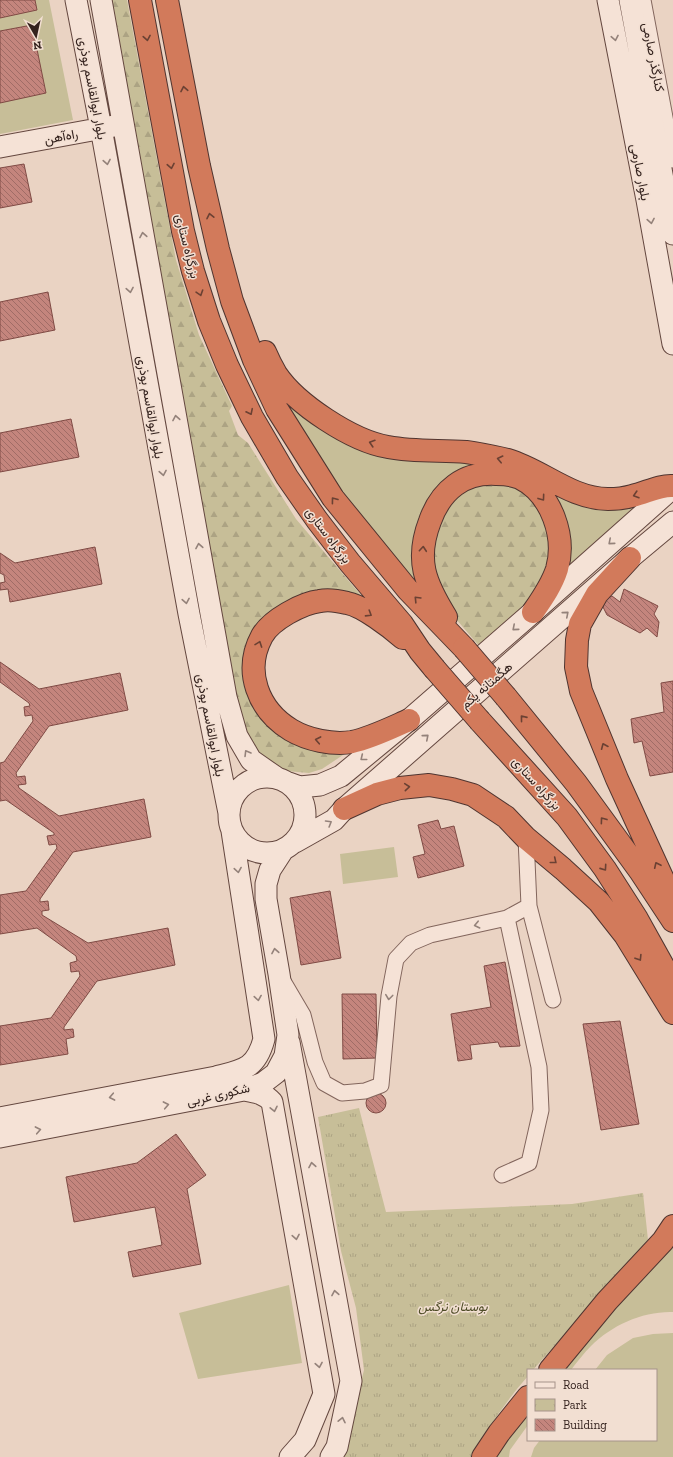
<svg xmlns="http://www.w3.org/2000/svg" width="673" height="1457" font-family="'Zilla Slab',Vazirmatn,serif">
  <defs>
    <pattern id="forest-firs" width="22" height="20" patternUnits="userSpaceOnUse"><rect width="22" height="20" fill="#c7be98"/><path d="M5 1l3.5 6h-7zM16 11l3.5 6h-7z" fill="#aca383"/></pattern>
    <pattern id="park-tufts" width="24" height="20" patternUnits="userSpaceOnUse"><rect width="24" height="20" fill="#c7be98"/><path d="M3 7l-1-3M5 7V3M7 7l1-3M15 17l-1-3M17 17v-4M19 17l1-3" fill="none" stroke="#aca383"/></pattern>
    <pattern id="building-back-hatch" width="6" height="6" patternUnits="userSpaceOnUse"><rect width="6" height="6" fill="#c4857d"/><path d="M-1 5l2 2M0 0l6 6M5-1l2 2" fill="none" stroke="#a06c66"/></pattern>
  </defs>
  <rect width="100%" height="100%" fill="#ead3c3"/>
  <path fill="#c7be98" d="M0,0h49l24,120 -73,14z
    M255,340l79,89 154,30 -59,140 -116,-143z
    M549,482l107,12 -88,81z
    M394,847l4,30 -55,7 -3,-30z
    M673,1235v77c-30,-1 -61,13 -82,34 -7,7 -14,16 -20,24h-14z
    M289,1285l13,78 -104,16 -19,-66z
    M673,1333v124h-142l3,-9 6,-8h116v-70h-61l12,-15 26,-17 20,-4z
    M528,1407v18l-18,25 -1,7h-19z"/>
  <path fill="url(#forest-firs)" d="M107,0h20l49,260 23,75 33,71 -3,5 9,24 10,8 48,76 69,81 -95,19 -14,82 93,50 -27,18 -13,4 -23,-2 -16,-4 -15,-16 -13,-24z
    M481,480l46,9 26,43 -11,58 -62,57 -36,-42 -15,-42 13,-56z"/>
  <path fill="url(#park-tufts)" d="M359,1108l27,104 186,-8 71,-11 5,47 -115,130h-5v6c-22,25 -41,53 -57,81h-129l22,-87 -8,-62 -15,-57 -23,-134z"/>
  <path fill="url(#building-back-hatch)" stroke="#7f4a44" d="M0,0h35l2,10 -37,8z
    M32,25l14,68 -46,10v-72z
    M24,164l8,38 -32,6v-40z
    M48,292l7,38 -55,11v-39z
    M71,419l8,38 -79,15v-39z
    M95,547l7,37 -92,18 -2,-13 -8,1v-7l5,-1 -1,-7 -4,-2v-20l15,10z
    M624,589l34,17 -4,8 5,8 -2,15 -10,-9 -7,5 -33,-18 -4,-8 2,-7 7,-4 8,6z
    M0,662l39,27 81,-16 8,37 -79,16 -33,47 1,4 8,-1 1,8 -8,1 1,3 40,28 85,-17 7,38 -78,15 -33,47v3l8,-1 1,9 -7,1v4l46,28 80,-15 7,37 -78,16 -33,46v3l9,-1 1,8 -8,2 2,15 -68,11v-39l51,-8 29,-42 -1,-5 -8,1 -1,-9 7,-2 -1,-5 -39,-28 -37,6v-39l26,-4 31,-43 -1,-4 -7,1 -2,-9 7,-1v-2l-48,-33 -6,1v-38l4,-1 29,-41 -1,-6 -7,1 -1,-9 6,-1 -1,-3 -29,-21z
    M673,681v91l-23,4 -8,-35 -8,2 -3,-24 33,-7 -3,-29z
    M438,820l3,9 13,-3 10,40 -46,12 -5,-21 12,-3 -7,-29z
    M330,891l11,67 -40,7 -11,-67z
    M505,962l15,84 -20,1 -2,-5 -28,3 2,14 -14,2 -7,-47 40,-7 -7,-41z
    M342,994h34l1,64 -34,1z
    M620,1021l19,103 -38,6 -18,-106z
    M366 1103a10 10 0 1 1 20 0a10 10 0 1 1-20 0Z
    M176,1134l30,41 -19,14 14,75 -68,13 -5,-25 34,-7 -7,-38 -81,15 -8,-45 71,-14z"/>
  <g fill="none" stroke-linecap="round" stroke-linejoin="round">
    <g stroke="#82655c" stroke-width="17">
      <path id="street" d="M643,0l30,160
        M529,906l24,94
        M283,981l20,34 12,47 9,21 18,10 23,-2 16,-6 8,-89 7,-37 15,-16 19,-8 77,-17 22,-12 -3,-68
        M502,1175l27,-12 12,-53 -2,-43 -32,-149"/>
    </g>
    <g stroke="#64473f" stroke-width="23">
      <path id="secondary" d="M76,0l25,128 88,486 40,199
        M101,0l125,697 11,39 14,24 26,18
        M608,0l39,200 26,144
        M630,0l43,234
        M0,147l114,-21
        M229 815a38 38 0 1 1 76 0a38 38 0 1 1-76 0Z
        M289,783l11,4 20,-2 21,-9 68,-56 124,-108 136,-121 4,-2
        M295,842l39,-22 10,-11 286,-251 43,-36
        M289,1042l62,339 -14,66 -6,10
        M244,1090c11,2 20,3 28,12l52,292 -19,46 -15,17
        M0,1118l216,-41c27,-7 40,-8 48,-38l-32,-208
        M0,1137l244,-47 19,-7 13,-10 9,-17 3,-21 -9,-61 -13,-75v-15l4,-14 13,-20"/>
    </g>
    <g stroke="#503530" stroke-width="24">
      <path id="highway" d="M140,0l43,231 10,40 16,50 18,44 25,52 35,60 30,43 33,43 52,61 18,27 14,17
        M167,0l32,166 19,83 14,52 22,59 23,49 56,89 75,92 56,58
        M265,352c3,7 7,15 11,22 20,30 76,67 112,73 26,5 52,3 78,5 14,2 28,5 42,8 34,10 63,39 100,39 8,0 17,-1 24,-3 14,-3 27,-11 41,-10
        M630,558l-33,36 -17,30 -3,16 -1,27 5,24 36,88 56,122
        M446,617c-21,-34 -31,-57 -16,-96 11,-31 34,-49 66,-47 8,0 17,1 24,4 32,16 46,59 37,91 -5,16 -15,30 -24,43
        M403,638c-13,-11 -40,-32 -56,-35 -8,-2 -19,-4 -27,-2 -18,2 -49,19 -58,35 -19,35 -4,74 29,94 17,10 41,15 61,12 19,-4 39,-14 57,-22
        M506,697l70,86 64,88 33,50
        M480,721l87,96 38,52 32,50 30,54 6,18
        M344,809l33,-15 23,-6 29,-3 23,4 21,6 33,22 20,21 37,31 36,33 26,33 48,78
        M550,1370l57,-69 56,-60 10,-15
        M483,1457l16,-24 29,-36"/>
    </g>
    <use href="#street" stroke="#f5e2d6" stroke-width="15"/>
    <use href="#secondary" stroke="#f5e2d6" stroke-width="21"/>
    <use href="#highway" stroke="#d27a5b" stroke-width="22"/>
    <g stroke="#503530" stroke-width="24" stroke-linecap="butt">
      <path id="highway-bridge" d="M464,648l42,49
        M434,668l46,53"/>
    </g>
    <use href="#highway-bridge" stroke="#d27a5b" stroke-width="22"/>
  </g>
  <defs><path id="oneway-chevron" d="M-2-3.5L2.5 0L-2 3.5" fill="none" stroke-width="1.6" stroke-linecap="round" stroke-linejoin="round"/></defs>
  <g stroke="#6b4133">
    <use href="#oneway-chevron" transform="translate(147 38) rotate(80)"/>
    <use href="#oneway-chevron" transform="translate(184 89) rotate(-101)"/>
    <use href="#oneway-chevron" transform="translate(171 166) rotate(79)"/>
    <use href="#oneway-chevron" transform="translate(210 216) rotate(-102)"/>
    <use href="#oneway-chevron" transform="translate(200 293) rotate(72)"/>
    <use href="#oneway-chevron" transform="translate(250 412) rotate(64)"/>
    <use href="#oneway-chevron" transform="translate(372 443) rotate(-163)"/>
    <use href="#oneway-chevron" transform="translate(500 459) rotate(-167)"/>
    <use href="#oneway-chevron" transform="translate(636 495) rotate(163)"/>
    <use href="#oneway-chevron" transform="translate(542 498) rotate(54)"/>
    <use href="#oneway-chevron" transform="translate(334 500) rotate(-127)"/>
    <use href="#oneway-chevron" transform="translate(423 549) rotate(-85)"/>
    <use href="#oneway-chevron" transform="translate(417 599) rotate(-134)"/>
    <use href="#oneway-chevron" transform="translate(369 614) rotate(32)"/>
    <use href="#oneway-chevron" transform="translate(259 644) rotate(-70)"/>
    <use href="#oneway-chevron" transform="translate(523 718) rotate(-129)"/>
    <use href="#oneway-chevron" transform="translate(318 740) rotate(-169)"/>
    <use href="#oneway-chevron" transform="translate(604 746) rotate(-113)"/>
    <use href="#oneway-chevron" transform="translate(407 787) rotate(-5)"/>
    <use href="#oneway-chevron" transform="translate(603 820) rotate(-126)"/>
    <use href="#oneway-chevron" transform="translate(554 861) rotate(39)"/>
    <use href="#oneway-chevron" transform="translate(657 865) rotate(-115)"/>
    <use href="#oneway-chevron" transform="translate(604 868) rotate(55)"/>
    <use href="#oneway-chevron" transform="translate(639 958) rotate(58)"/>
  </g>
  <g stroke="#94827a">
    <use href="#oneway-chevron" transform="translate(615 38) rotate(79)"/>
    <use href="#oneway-chevron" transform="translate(107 162) rotate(80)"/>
    <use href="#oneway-chevron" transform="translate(651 221) rotate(80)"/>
    <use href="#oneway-chevron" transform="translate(143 235) rotate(-100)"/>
    <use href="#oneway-chevron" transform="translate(130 290) rotate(80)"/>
    <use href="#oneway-chevron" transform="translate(176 418) rotate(-100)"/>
    <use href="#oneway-chevron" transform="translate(163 473) rotate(80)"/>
    <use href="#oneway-chevron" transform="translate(611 542) rotate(139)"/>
    <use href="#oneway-chevron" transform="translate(199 546) rotate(-100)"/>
    <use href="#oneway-chevron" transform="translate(186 601) rotate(80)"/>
    <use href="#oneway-chevron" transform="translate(566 614) rotate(-41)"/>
    <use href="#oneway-chevron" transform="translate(515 628) rotate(139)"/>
    <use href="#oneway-chevron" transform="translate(426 737) rotate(-41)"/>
    <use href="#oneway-chevron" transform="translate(247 753) rotate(-121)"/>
    <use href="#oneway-chevron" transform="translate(363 758) rotate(141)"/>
    <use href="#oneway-chevron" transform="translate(329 823) rotate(-31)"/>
    <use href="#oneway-chevron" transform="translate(238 870) rotate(81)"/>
    <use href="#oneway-chevron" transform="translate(477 925) rotate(167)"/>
    <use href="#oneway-chevron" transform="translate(275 951) rotate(-100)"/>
    <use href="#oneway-chevron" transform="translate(389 997) rotate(97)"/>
    <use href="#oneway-chevron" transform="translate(258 998) rotate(81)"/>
    <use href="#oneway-chevron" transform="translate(112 1097) rotate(169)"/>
    <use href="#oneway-chevron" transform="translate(166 1105) rotate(-11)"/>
    <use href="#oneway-chevron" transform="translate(274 1109) rotate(78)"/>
    <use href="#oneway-chevron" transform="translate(38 1130) rotate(-11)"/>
    <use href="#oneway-chevron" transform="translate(312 1165) rotate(-100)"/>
    <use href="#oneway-chevron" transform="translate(296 1237) rotate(80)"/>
    <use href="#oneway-chevron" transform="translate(335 1293) rotate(-100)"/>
    <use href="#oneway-chevron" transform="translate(319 1365) rotate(80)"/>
    <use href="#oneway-chevron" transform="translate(342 1420) rotate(-78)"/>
  </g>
  <g text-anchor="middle" stroke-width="3" stroke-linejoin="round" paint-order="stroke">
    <g font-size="13" fill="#34221e" stroke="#f2dfd2">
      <text transform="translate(654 57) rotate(79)" y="5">کنارگذر صارمی</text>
      <text transform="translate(93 88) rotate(79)" y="5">بلوار ابوالقاسم بوذری</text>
      <text transform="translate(61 136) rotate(-11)" y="5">راه‌آهن</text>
      <text transform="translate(641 172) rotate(79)" y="5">بلوار صارمی</text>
      <text transform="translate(188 246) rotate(76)" y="5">بزرگراه ستاری</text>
      <text transform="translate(151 407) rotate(80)" y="5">بلوار ابوالقاسم بوذری</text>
      <text transform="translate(329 535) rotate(53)" y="5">بزرگراه ستاری</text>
      <text transform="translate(486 685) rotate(-41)" y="5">هگمتانه یکم</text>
      <text transform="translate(211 725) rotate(79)" y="5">بلوار ابوالقاسم بوذری</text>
      <text transform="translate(537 783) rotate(48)" y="5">بزرگراه ستاری</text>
      <text transform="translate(218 1094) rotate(-13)" y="5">شکوری غربی</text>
    </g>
    <g font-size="13" font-style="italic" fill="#4e4c27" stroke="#f2dfd2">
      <text x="453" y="1311">بوستان نرگس</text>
    </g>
  </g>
  <rect x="527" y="1369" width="130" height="72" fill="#f2dfd2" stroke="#a6938a"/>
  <rect x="535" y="1382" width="20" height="6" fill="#f5e2d6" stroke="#a6938a"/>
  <text x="563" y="1389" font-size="12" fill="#34221e">Road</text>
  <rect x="535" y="1399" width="20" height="12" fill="url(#park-tufts)" stroke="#a6938a"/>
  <text x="563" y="1409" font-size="12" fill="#34221e">Park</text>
  <rect x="535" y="1419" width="20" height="12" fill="url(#building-back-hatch)" stroke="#a6938a"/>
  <text x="563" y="1429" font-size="12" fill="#34221e">Building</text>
  <g transform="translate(36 36) rotate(171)" stroke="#f2dfd2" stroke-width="3" paint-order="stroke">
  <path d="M0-3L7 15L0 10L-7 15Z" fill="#34221e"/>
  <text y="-6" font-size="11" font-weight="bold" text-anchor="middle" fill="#34221e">N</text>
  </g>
</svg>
